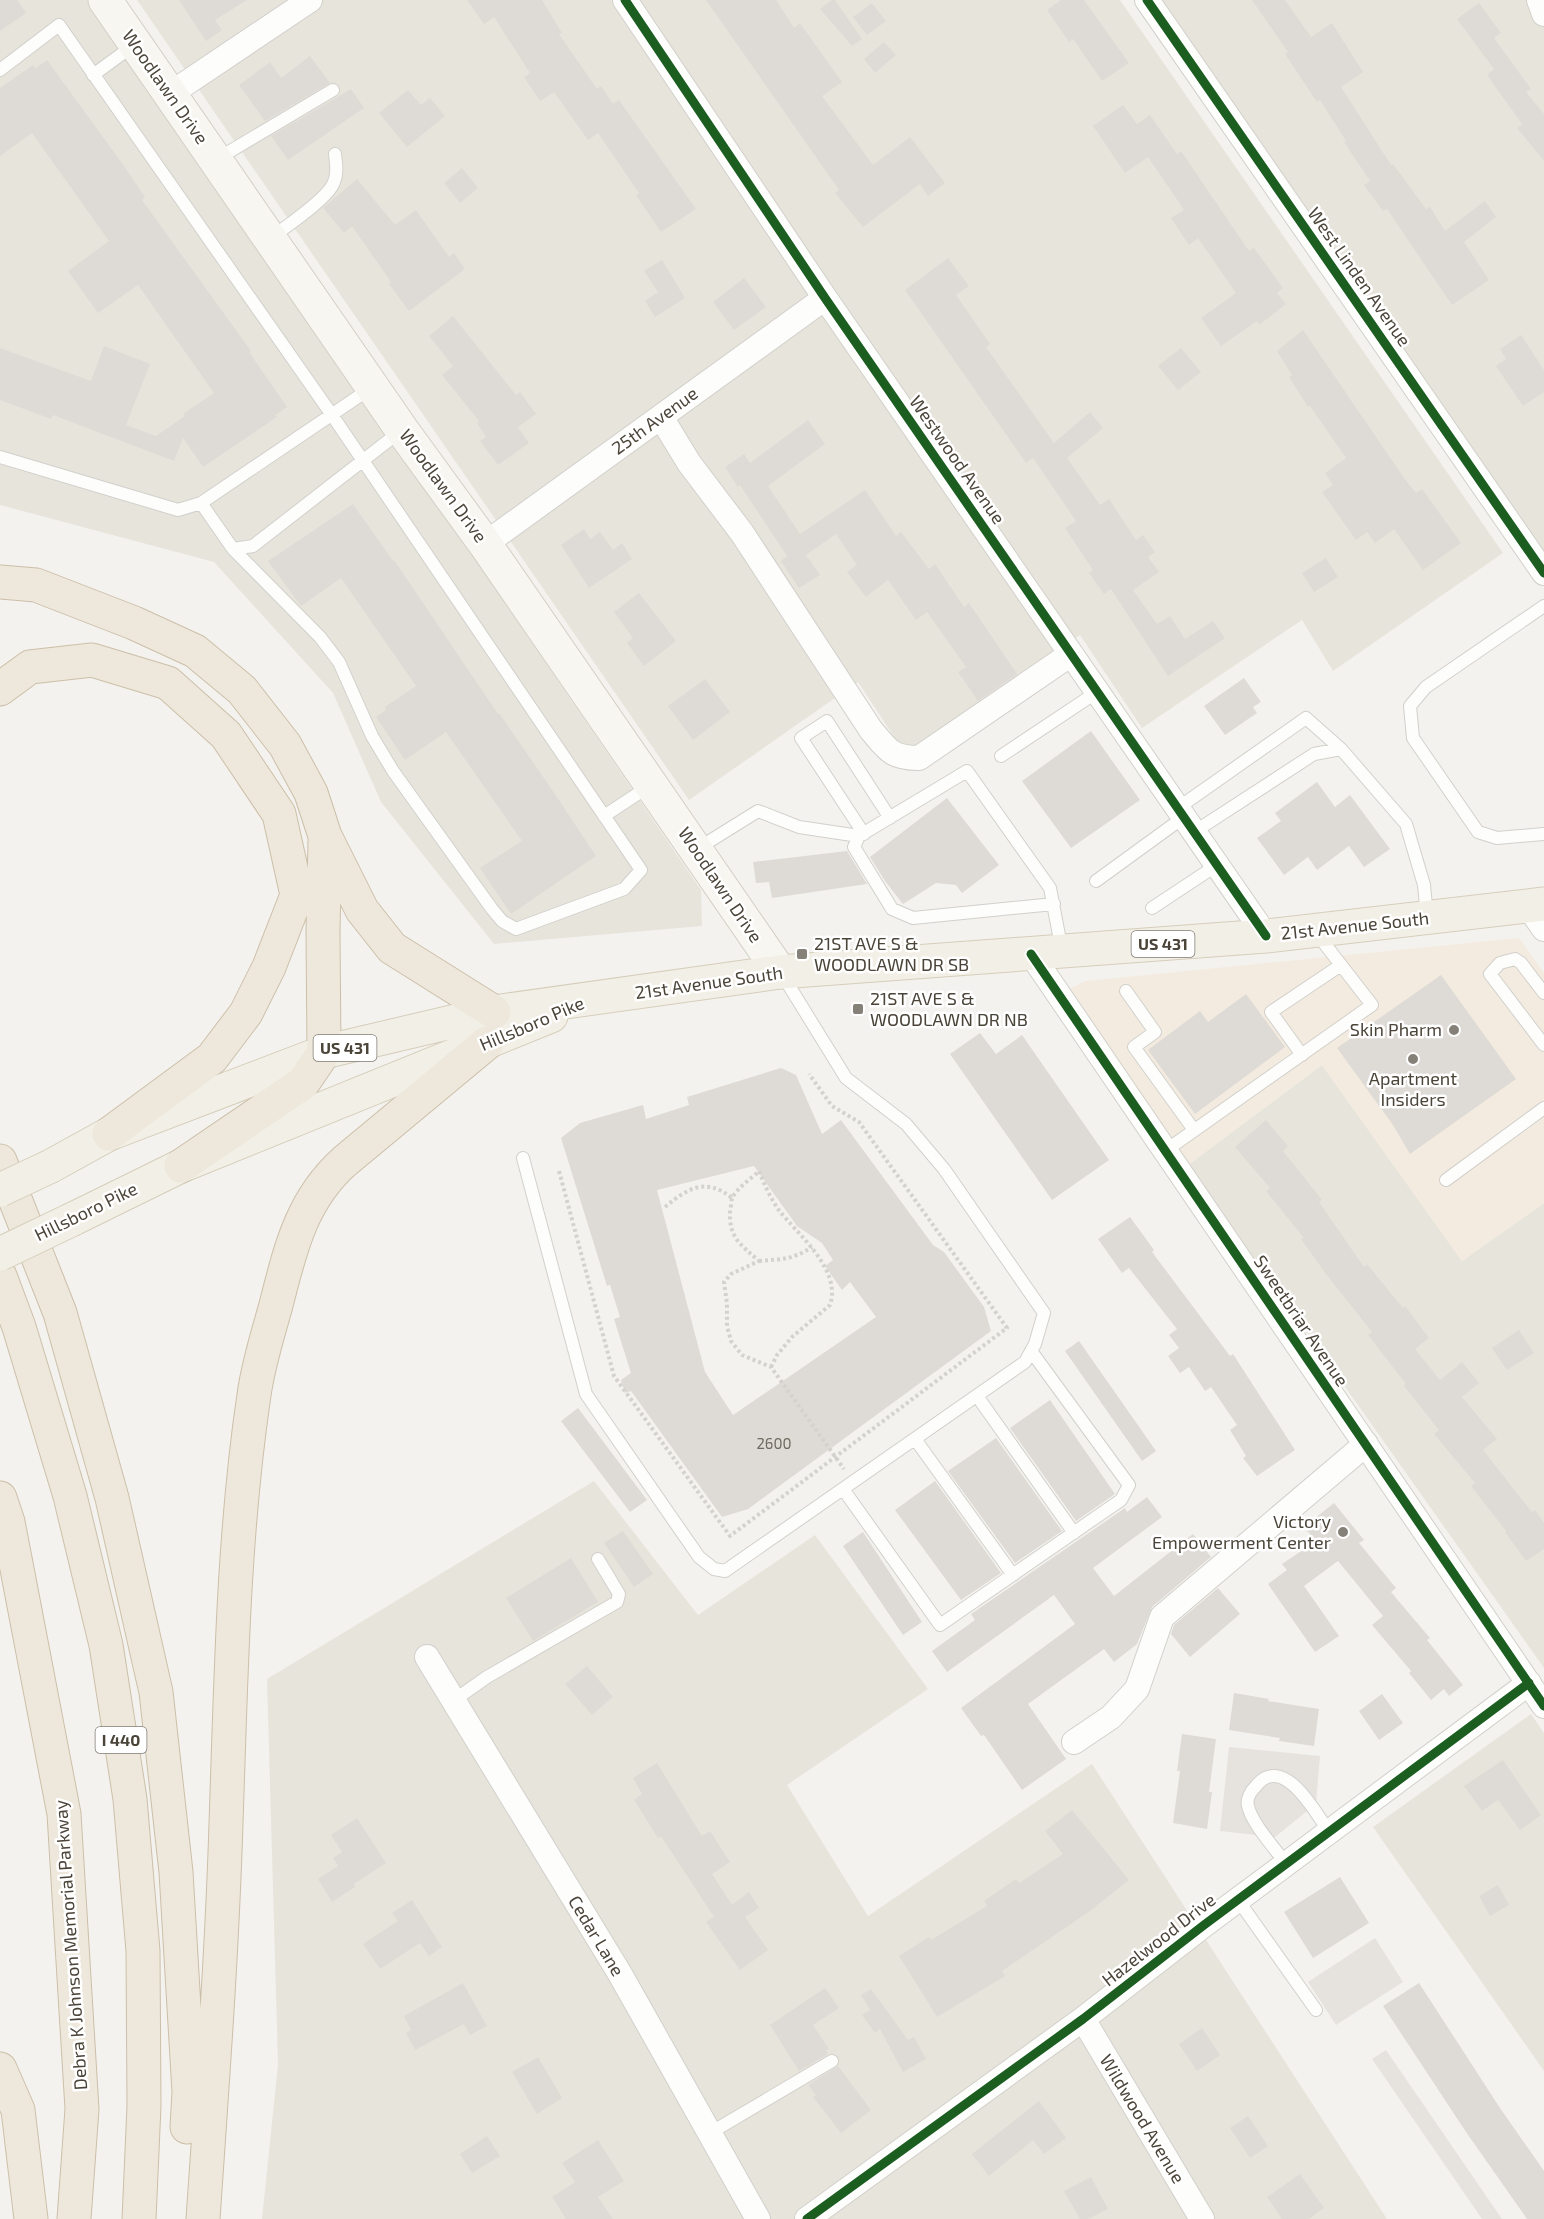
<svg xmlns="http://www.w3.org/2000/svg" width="1544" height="2219" font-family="'Exo 2',sans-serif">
  <rect width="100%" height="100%" fill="#f4f2ee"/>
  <path fill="#e7e4dc" d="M0,0h92l609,890 1,36 -208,18 -113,-142 -48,-109 -119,-131 -214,-57z
    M137,0h983l383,553 -170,118 -31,-51 -160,108 -62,-93 -163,113 -15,1 -44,-67 -169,118z
    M1162,0h382v556z
    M1322,1065l140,196 82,-58v465l-356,-503z
    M594,1481l104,134 117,-80 113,154 -141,96 81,131 224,-152 295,455h-1125l16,-155 -11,-385z
    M1531,1714l13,19v338l-171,-244z"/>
  <path fill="#f3ebdf" d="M1519,938l25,35v230l-82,58 -140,-196 -134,100 -119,-176 17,-8z"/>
  <path fill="#e6e3df" d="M1229,1747l91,9 -4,48 -41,33 -55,-6z
    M1375,1938l28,44 -67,43 -28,-43z
    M1386,2050l116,169h-20l-110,-160z"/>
  <path fill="#dedbd6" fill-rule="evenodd" d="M0,0h17l9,13 -26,18z
    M179,0h68l-32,20 7,10 -16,11z
    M467,0h75l20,33 -3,1 38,55 4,-3 12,18 6,-4 77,109 -35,23 -25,-37 3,-2 -41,-60 -10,7 -34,-48 -14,9 -16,-24 6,-4 -36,-56 -10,7z
    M706,0h70l18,28 6,-5 42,59 -20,14 51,69 37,-28 35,46 -17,13 -8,-12 -57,43 -28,-34 4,-3z
    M832,0h3l27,39 -10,7 -32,-37z
    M1061,0h23l45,63 -27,18 -29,-42 -4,3 -22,-32z
    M1252,0h33l26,37 21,-14 31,49 -22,15 50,78 2,-1 33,45 4,-2 15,24 40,-30 11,16 -32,25 25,38 -37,25 -65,-96 -4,2 -19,-26 6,-4 -26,-39 2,-1 -26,-41 -3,2 -32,-48 3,-2z
    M872,3l14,18 -19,14 -14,-18z
    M1479,3l22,30 -7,5 37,51 -5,3 18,22v47l-27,-33 5,-4 -35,-49 7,-6 -37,-50z
    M884,42l12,13 -21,18 -11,-14z
    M310,56l20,27 -65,38 -26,-36 31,-23 11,16z
    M47,60l77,106 21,31 -3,3 109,151 -2,1 38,55 -12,8 2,2 -74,50 -20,-29 -9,23 -121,-46 -2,4 -51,-19v-52l91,33 13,-35 46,18 -24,61 30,11 29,-20 -2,-2 31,-21 -76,-108 -40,28 -30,-42 41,-30 -77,-108 -32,23v-68l33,-23 3,3z
    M351,89l13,19 -76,52 -17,-24z
    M408,90l13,15 9,-7 15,18 -38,31 -28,-34z
    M1123,105l14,19 13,-9 27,39 4,-3 68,100 5,-3 29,40 -6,5 9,11 -27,21 -2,-4 -36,25 -20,-28 35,-25 -38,-55 -9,7 -18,-27 13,-8 -36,-53 -23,16 -32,-47z
    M462,168l16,20 -18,15 -16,-20z
    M357,179l38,46 21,-15 33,47 5,-4 11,16 -56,42 -20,-27 2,-2 -39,-56 -8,7 -21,-25z
    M948,258l21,28 -13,9 34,49 -4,3 68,96 36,-31 13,16 -36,30 33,47 9,-6 27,41 7,-5 12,17 -7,5 11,15 -26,18 24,34 13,-8 15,23 28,-18 12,17 -57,38 -57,-87 -7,5 -15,-21 4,-3 -28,-42 11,-7 -43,-63 -7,5 -121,-173z
    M662,260l23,38 -30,19 -10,-16 13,-9 -14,-21z
    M744,278l22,29 -32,23 -21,-28z
    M453,316l63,79 4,-3 16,22 -18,13 11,16 -31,22 -18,-24 6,-4 -9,-14 2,-2 -37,-46 11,-9 -24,-30z
    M1303,330l101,148 12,15 6,-4 39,54 -38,27 -29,-41 -19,14 -8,-11 -11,8 -34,-48 11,-7 -8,-12 21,-15 -36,-52 -2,1 -19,-30 3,-2 -15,-24z
    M1521,335l23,35v22l-21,14 -27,-40 10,-7 -6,-10z
    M1181,348l20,24 -23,18 -20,-24z
    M808,420l17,24 -57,42 32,48 65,-44 31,46 5,-4 28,37 6,-5 29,43 5,-4 48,71 -39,27 -20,-29 8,-5 -39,-55 -11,8 -28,-40 -22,17 -19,-25 10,-7 -21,-31 -30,21 14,20 -21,13 -18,-27 6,-5 -47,-71 -2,2 -13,-20 19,-13 6,9z
    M353,504l40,57 1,-1 104,154 1,-1 58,84 39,59 -85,58 -31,-46 42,-27 -76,-109 -41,28 -29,-43 10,-7 -1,-3 31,-21 -75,-108 -40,28 -33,-45z
    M584,529l6,10 10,-7 13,18 9,-7 10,16 -43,29 -28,-43z
    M1326,558l12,19 -24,15 -12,-19z
    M639,593l37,48 -32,25 -17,-23 6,-5 -19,-26z
    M1244,678l17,24 -8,5 4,6 -32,22 -21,-29z
    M705,679l25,33 -37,28 -25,-34z
    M1091,731l49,69 -69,48 -49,-67z
    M1317,782l18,25 15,-12 40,54 -26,18 -15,-21 -32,24 -9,-13 -24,18 -27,-37 24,-17 -6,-8z
    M947,798l52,67 -37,28 -6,-8 -20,-2 -33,21 -18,-23 -15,-24z
    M847,851l20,33 -95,14 -3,-16 -13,1 -3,-21z
    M1441,975l75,104 -106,75 -17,-29 -56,-77z
    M1246,994l39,53 -90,67 -47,-64 52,-39 8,11z
    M980,1033l16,21 26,-19 87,125 -57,40 -102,-146z
    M781,1068l15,7 26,59 19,-14 92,125 11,7 40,55 7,24 -243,178 -26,8 -91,-126 -6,2 -4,-13 10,-7 -17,-54 6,-2 -10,-32 -3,1 -46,-148 19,-15 63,-18 3,14 43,-14 -2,-8zM754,1166l43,60 25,17 11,17 -8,6 17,24 8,-8 26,35 -143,98 -28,-43 -48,-182z
    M1266,1120l22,26 -5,5 39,49 -3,2 45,65 3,-3 36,44 2,-2 24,32 -14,11 25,31 22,-18 17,21 -17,14 35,42 -14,11 49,62 3,-2 9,13v26l-18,12 -21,-29 1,-1 -35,-45 4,-3 -41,-49 5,-4 -35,-44 2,-2 -38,-49 4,-3 -46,-58 -25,-35 3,-1 -38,-47 4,-3 -35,-41z
    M1130,1217l24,33 -2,2 78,104 3,-2 62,96 -38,26 -14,-18 3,-2 -16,-26 7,-5 -26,-38 -6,4 -16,-24 -9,6 -12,-17 11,-8 -10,-13 8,-6 -48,-61 -7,5 -24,-34z
    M1519,1330l15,23 -27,17 -15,-22z
    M1079,1341l77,110 -14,10 -77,-110z
    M1050,1400l65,94 -39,27 -66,-93z
    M578,1408l69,92 -17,12 -69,-91z
    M996,1438l66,93 -47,32 -67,-92z
    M935,1481l66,92 -40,27 -66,-90z
    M1147,1497l15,20 -69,51 21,28 79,-62 18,23 -59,50 -15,37 -23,18 -10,-13 -76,55 38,55 -44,31 -38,-55 -3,1 -20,-28 114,-84 -21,-29 -107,77 -15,-21 43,-31 -4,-6 154,-106 2,4z
    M1334,1503l30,37 -5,3 37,45 -5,4 39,46 -3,2 36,45 -14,11 -5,-7 -13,11 -22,-27 2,-2 -39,-46 11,-9 -45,-55 -34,25 35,50 -24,16 -47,-68 19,-14 -5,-6 34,-23 -12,-14z
    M623,1531l30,43 -19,13 -30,-44z
    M863,1532l59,90 -19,13 -60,-89z
    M571,1558l27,44 -65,39 -27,-43z
    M1218,1588l22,26 -50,43 -19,-23 3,-9z
    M587,1666l26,31 -21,18 -27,-31z
    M1234,1693l35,6 -1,2 51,8 -5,37 -35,-5 1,-3 -51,-8z
    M1382,1694l21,29 -24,17 -20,-29z
    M1182,1734l34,5 -7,53h3l-5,37 -34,-6 7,-52h-3z
    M1503,1760l38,55 -21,15 -22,-30 -16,11 -18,-25z
    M657,1763l45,73 8,-5 20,31 -18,12 20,31 17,-13 10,16 -14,9 23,33 -28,20 -34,-48 8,-5 -53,-81 -3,2 -24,-38 8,-6 -9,-16z
    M1072,1810l57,70 -39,31 -88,60 3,5 -68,41 -38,-61 30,-19 2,3 56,-34 -3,-5 32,-22 3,4 44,-29 -18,-23z
    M357,1818l29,45 -32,21 1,3 -23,15 -14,-23 20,-13 -5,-8 9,-6 -11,-17z
    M1340,1877l29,46 -56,35 -29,-46z
    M1498,1885l11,20 -19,11 -11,-20z
    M412,1900l30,47 -13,9 -9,-13 -40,26 -17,-25 35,-23 -6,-8z
    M463,1983l24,43 -17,9 -6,-11 -49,26 -9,-17 5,-3 -7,-14z
    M1419,1983l81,125 44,63v48h-17l-61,-87 -83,-126z
    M825,1988l14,20 -26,17 16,24 -3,1 2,4 -29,17 -29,-46z
    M871,1989l37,51 6,-3 12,22 -23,13 -23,-43 -5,4 -13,-18 8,-5 -9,-15z
    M1202,2028l18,27 -23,16 -18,-27z
    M538,2057l24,41 -25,16 -25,-42z
    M838,2066l33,44 -30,23 -28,-36 3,-2 -8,-10z
    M1039,2101l27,37 -22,16 -11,-14 -44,36 -17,-22z
    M1248,2116l20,30 -18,12 -20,-30z
    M487,2136l13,20 -28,17 -12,-19z
    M598,2140l26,41 -26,16 15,22h-47l-14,-22 23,-15 -13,-19z
    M1300,2174l24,34 -15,11h-27l-15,-22z
    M1091,2177l17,32 -20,10h-8l-16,-28z"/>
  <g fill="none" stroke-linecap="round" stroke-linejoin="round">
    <g stroke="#d2d0cb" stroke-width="14">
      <path id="service" d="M0,70l59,-45 273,390 309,455 -17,19 -108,40 -14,-8 -10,-12 -99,-138 -21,-35 -33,-74 -19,-25 -87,-88 -32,-46
        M93,75l41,-30
        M217,159l116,-69
        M271,238c14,-11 58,-40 63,-56 4,-9 2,-19 1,-28
        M0,457l178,53 23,-7 170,-115
        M233,549l20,-3 149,-116
        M1544,606l-118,81 -16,19 3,32 65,94 19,6 47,-4
        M1001,756l96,-64
        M1178,808l128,-90 35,31
        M604,816l47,-31
        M1194,832l120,-78 27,-5 65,75 18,61 3,32
        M864,834l-63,-96 26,-17 63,97
        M697,849l61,-38 41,16 60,9
        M1096,881l88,-64
        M1054,904l-141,14 -21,-9 -38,-62 5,-11 108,-65 83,117 12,63
        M1152,908l65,-43
        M1126,991l29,41 -21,15 60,83
        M1544,993l-23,-30 -6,-4 -15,4 -10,11 54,71
        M1302,1055l-31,-43 70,-47
        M1165,1151l207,-146 -55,-71
        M523,1158l63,236 113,163 15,12 11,2 300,-209 10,-18 9,-31 -100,-144 -38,-45 -60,-46 -63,-102
        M1446,1180l98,-72
        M977,1396l97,137
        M915,1439l98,136
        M843,1489l97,136 181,-125 8,-15 -98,-134
        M453,1701l34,-24 130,-75 2,-8 -21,-35
        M1286,1864c-11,-16 -34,-40 -38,-58 -2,-7 3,-15 8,-20 27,-34 60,27 73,46
        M1238,1900l78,110
        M710,2133l122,-72"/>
    </g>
    <g stroke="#d2d0cb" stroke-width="26">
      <path id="minor" d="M625,0l200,298 441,638
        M1147,0l397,573
        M1539,0l5,14
        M170,94l140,-94
        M661,417l28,46 53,70 129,197c17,20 20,28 48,28l152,-104
        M485,544l340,-246
        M1527,905l17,24
        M1031,954l513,752
        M427,1657l193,317 138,245
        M1074,1742l37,-25 26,-28 25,-72 204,-173
        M1083,2019l119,200
        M807,2219l276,-200 121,-94 325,-242"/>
    </g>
    <g stroke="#d3cfc5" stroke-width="35">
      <path id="secondary" d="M105,0l297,430 83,114 295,428"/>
    </g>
    <g stroke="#d6cebb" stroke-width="35">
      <path id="primary" d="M51,1166l58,-32 215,-82 170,-40 286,-40 486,-36 278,-32
        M73,1219l108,-53 370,-150"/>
    </g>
    <g stroke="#ccbfa9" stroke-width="35">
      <path id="motorway" d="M0,582l36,3 98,38 61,28 47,39 43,55 26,48 14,43 37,74 30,38 102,64
        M0,689l30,-22 62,-7 76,23 58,52 53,79 18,81 -28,72 -23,46 -34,45 -103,76
        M0,1161l60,152 52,185 44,194 20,180 13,220 -2,35
        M181,1166l122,-83 21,-31 -1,-121 2,-91
        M0,1276l19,51 51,169 36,149 24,154 13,152 1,155 -5,113
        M0,1498l8,24 56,292 18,295 -8,110
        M0,2069l18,41 13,109
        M203,2219c9,-132 19,-264 23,-396 5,-143 7,-287 28,-428 4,-30 14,-61 22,-90 14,-55 25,-105 69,-144l142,-118"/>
    </g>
    <path stroke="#d3d2cc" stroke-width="4" stroke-dasharray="3 3" stroke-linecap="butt" d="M559,1171l55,205 116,160 277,-208 -148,-206 -27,-16 -23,-32
      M665,1207c23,-19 41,-30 67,-9
      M759,1261c23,-2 33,-1 53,-14
      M771,1367l6,-12 15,-18 38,-32c12,-36 -33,-71 -52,-96 -8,-12 -14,-25 -19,-38 -8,8 -22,17 -27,27 -1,4 -1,10 -2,14 -1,26 11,33 29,49l-28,13 -7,8 3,22v22l4,15 11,14 29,12 73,102"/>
    <use href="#service" stroke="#fdfdfc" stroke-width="12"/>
    <use href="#minor" stroke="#fdfdfc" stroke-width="24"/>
    <use href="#secondary" stroke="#f7f6f1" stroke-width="33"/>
    <use href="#primary" stroke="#f2efe6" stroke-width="33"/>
    <use href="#motorway" stroke="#ede8db" stroke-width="33"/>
    <g stroke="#d6cebb" stroke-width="35" stroke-linecap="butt">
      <path id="primary-bridge" d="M0,1190l51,-24
        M0,1254l73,-35"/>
    </g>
    <use href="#primary-bridge" stroke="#f2efe6" stroke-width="33"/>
    <g stroke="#fff" stroke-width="13">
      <path id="cycleway" d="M625,0l200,298 441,638
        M1147,0l397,573
        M1031,954l513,752
        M807,2219l276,-200 121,-94 325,-242"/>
    </g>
    <use href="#cycleway" stroke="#1b5e20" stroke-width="9"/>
  </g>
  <g fill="#868178" stroke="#fff" stroke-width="2">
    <rect x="796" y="948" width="12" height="12" rx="3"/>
    <rect x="852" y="1003" width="12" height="12" rx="3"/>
    <circle cx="1454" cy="1030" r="6"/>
    <circle cx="1413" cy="1059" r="6"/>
    <circle cx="1343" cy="1532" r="6"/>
  </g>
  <g text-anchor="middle" stroke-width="5" stroke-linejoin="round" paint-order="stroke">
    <g font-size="15" fill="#706a61">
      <text x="774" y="1449">2600</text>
    </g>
    <g fill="#fff" stroke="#817c74" stroke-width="1.5">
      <rect x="1131.5" y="931" width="63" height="26" rx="4.5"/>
      <rect x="313.5" y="1035" width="63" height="26" rx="4.5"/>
      <rect x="95.5" y="1727" width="51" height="26" rx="4.5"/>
    </g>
    <g font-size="16" font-weight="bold" fill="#4b4439">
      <text x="1163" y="950">US 431</text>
      <text x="345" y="1054">US 431</text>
      <text x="121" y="1746">I 440</text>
    </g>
    <g font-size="18" fill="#4b4439" stroke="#fff">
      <text transform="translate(165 87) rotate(55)" y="6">Woodlawn Drive</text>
      <text transform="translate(1359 277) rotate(55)" y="6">West Linden Avenue</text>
      <text transform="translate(655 421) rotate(-36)" y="6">25th Avenue</text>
      <text transform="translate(957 460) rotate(55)" y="6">Westwood Avenue</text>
      <text transform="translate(443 486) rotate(54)" y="6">Woodlawn Drive</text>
      <text transform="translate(720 885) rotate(56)" y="6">Woodlawn Drive</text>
      <text transform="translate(1355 926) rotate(-6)" y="6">21st Avenue South</text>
      <text transform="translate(709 983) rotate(-8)" y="6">21st Avenue South</text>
      <text transform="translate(532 1024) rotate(-23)" y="6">Hillsboro Pike</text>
      <text transform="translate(86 1212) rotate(-26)" y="6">Hillsboro Pike</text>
      <text transform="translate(1301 1321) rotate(56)" y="6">Sweetbriar Avenue</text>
      <text transform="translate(596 1936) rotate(59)" y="6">Cedar Lane</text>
      <text transform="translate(1159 1940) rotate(-38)" y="6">Hazelwood Drive</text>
      <text transform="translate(71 1945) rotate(-94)" y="6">Debra K Johnson Memorial Parkway</text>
      <text transform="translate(1142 2119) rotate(59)" y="6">Wildwood Avenue</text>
    </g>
    <g font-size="18" fill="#4b4439" stroke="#fff" text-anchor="start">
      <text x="814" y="950">21ST AVE S &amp;<tspan x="814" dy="21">WOODLAWN DR SB</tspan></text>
      <text x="870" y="1005">21ST AVE S &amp;<tspan x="870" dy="21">WOODLAWN DR NB</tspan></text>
      <text x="1442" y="1036" text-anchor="end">Skin Pharm</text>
      <text x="1413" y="1085" text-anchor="middle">Apartment<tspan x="1413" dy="21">Insiders</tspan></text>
      <text x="1331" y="1528" text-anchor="end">Victory<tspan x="1331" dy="21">Empowerment Center</tspan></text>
    </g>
  </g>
</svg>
